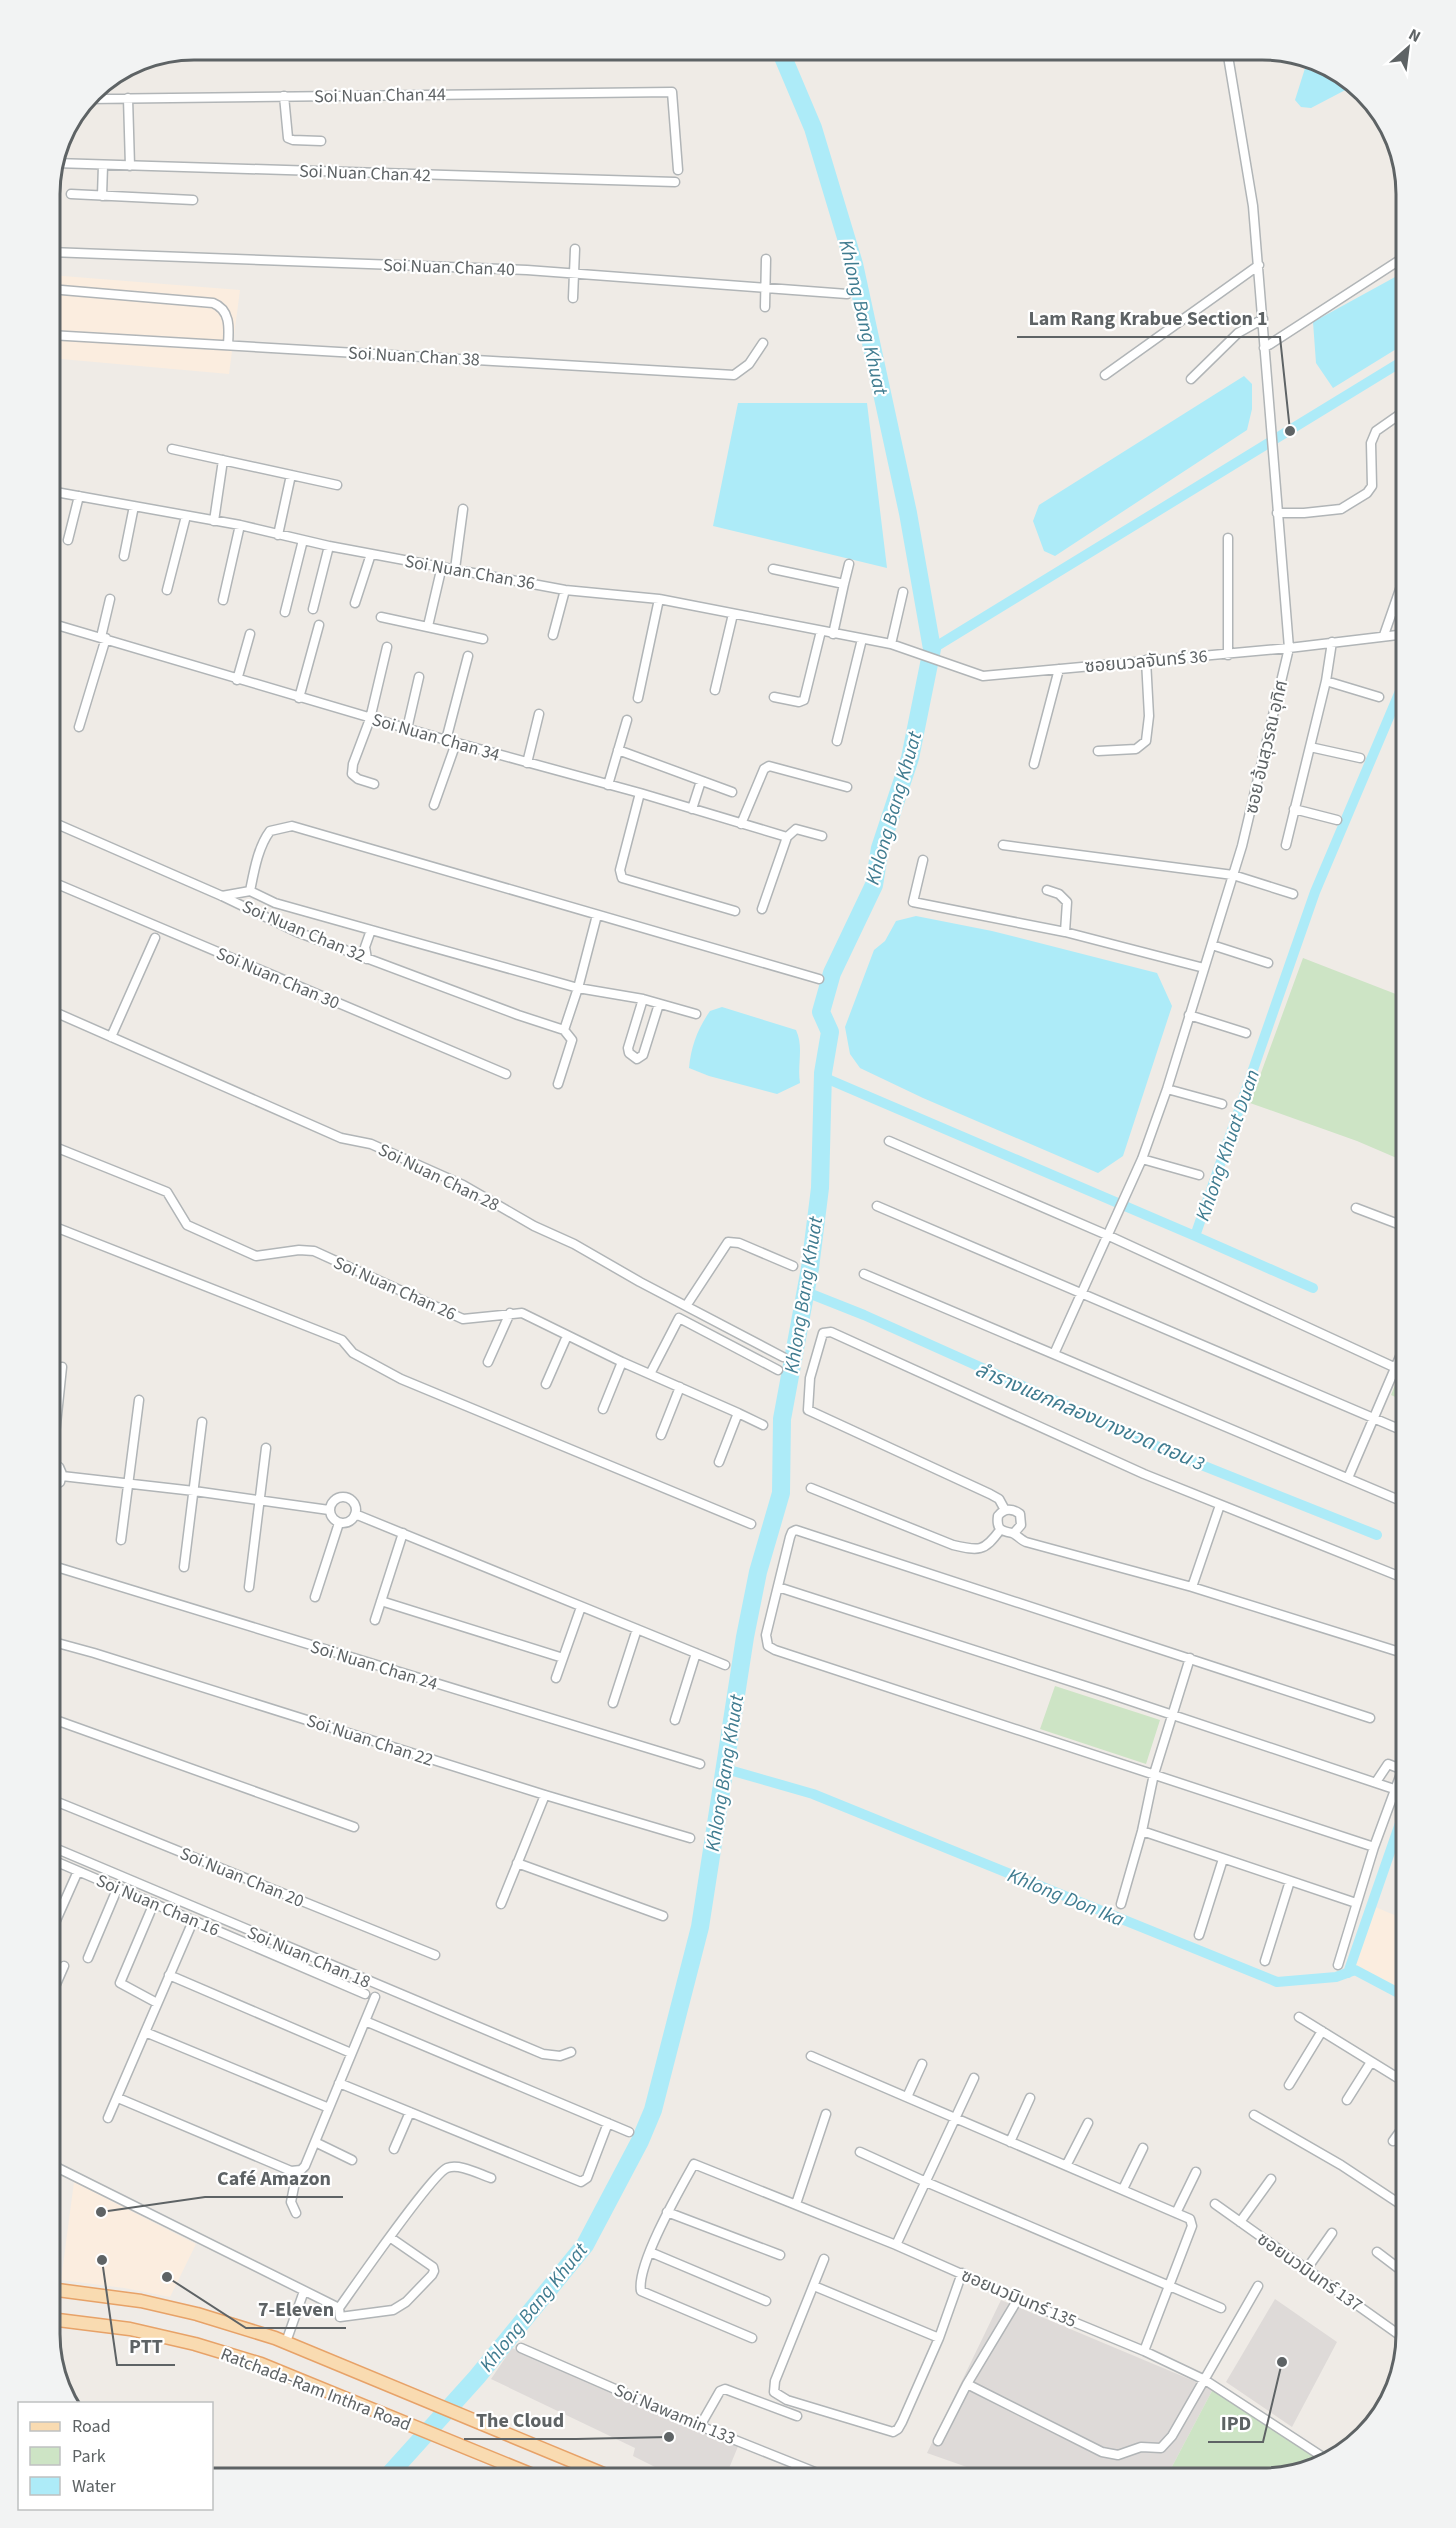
<svg xmlns="http://www.w3.org/2000/svg" width="1456" height="2528" font-family="'Source Sans 3','Noto Sans Thai',sans-serif">
  <rect width="100%" height="100%" fill="#efebe6"/>
  <path fill="#fbeddf" d="M50,275l190,15 -11,84 -179,-16z
    M1373,1906l33,14v72l-54,-24z
    M74,2182l122,62 -26,53 -46,-9 -63,-8z"/>
  <path fill="#dedad8" d="M1275,2299l62,43 -45,85 -66,-45z
    M1001,2300l212,89 -47,89h-168l-71,-25z
    M512,2348l227,96 -14,34h-14l-18,-6 -3,6h-13l-44,-22 2,-8 -144,-69z"/>
  <path fill="#cde4c5" d="M1303,958l103,40v164l-49,-21 -107,-38z
    M1406,1358v44l-15,-7z
    M1055,1686l105,34 -14,44 -106,-35z
    M1213,2389l111,75 -62,14h-96z"/>
  <path fill="#adebf8" d="M1307,62l36,12 10,12 -42,22 -10,-1 -6,-7z
    M1406,271v72l-73,45 -17,-25 -3,-41z
    M1244,376l8,8v25l-5,21 -192,126 -11,-5 -11,-30 6,-16z
    M738,403h129l20,165 -174,-42z
    M916,916l76,15 165,42 15,33 -49,150 -25,17 -175,-75 -63,-30 -10,-14 -5,-27 29,-77 11,-9 11,-20z
    M722,1007l74,23c8,17 1,35 4,53l-23,11 -68,-18 -20,-8c2,-22 9,-40 21,-57z"/>
  <g fill="none" stroke-linecap="round" stroke-linejoin="round">
    <path stroke="#adebf8" stroke-width="10" d="M932,649l474,-290
      M823,1077l372,159 120,-344 91,-215
      M1195,1236l118,52
      M806,1292l58,23 315,141 198,79
      M726,1769l87,25 464,188 59,-5 19,-7 51,27
      M1348,1973l58,-167"/>
    <path stroke="#adebf8" stroke-width="18" d="M386,2478l91,-101 108,-132 55,-104 13,-31 47,-183 45,-290 13,-65 23,-79 1,-74 28,-151 10,-80 3,-115 7,-41 -9,-20 11,-39 42,-88 6,-37 30,-90 22,-109 -24,-136 -54,-249 -41,-136 -33,-78"/>
    <g stroke="#b1b5b7" stroke-width="11">
      <path id="minor" d="M284,96l4,42 5,2 28,1
        M128,98l2,68
        M87,99l585,-7 6,78
        M55,163l620,19
        M71,194l122,6
        M102,196l1,-31
        M50,252l477,18 320,24
        M50,289l163,14c18,7 16,26 15,42
        M573,298l2,-49
        M765,307l1,-48
        M50,335l684,40 15,-11 14,-21
        M1264,348l142,-92
        M1105,375l154,-110
        M1191,379l47,-46 25,-14
        M172,449l165,36
        M50,491l190,34 89,21 236,44 94,9 232,45 92,32 306,-28 117,-14
        M1277,513h27l37,-4 26,-16 5,-7 -1,-43 5,-12 30,-21
        M214,521l9,-61
        M278,535l13,-60
        M1228,538v117
        M68,540l11,-44
        M124,556l10,-50
        M455,569l8,-60
        M773,569l71,15 -11,50
        M844,584l5,-20
        M167,590l19,-74
        M223,600l17,-75
        M355,603l16,-49
        M313,609l16,-63
        M285,612l18,-72
        M381,617l102,22
        M50,623l396,117 194,53 147,44 9,-8 26,7
        M428,626l14,-60
        M553,635l12,-45
        M1384,635l22,-63
        M101,637l9,-38
        M891,644l12,-52
        M237,680l13,-46
        M1326,681l53,16
        M715,690l18,-76
        M774,697l25,5 5,-2 17,-69
        M299,698l20,-73
        M638,698l21,-99
        M79,727l27,-89
        M407,729l12,-52
        M446,740l22,-84
        M837,741l25,-102
        M1310,747l50,11
        M618,750l114,42
        M1098,751l38,-2 10,-8 3,-25 -3,-56
        M527,763l12,-49
        M1034,764l25,-95
        M374,784l-16,-5 -6,-5 1,-10 17,-45 17,-72
        M608,785l19,-65
        M640,793l-20,77 2,8 113,33
        M434,805l22,-62
        M692,809l9,-28
        M1294,809l43,11
        M50,821l172,75 75,36 221,83 46,15
        M741,824l23,-55 5,-3 78,21
        M1003,845l230,30 60,19
        M1286,845l40,-164 6,-39
        M923,860l-10,42 152,30 139,36
        M50,881l456,193
        M1047,890l12,4 8,8 -2,30
        M250,891l25,12 303,85 65,11 53,15
        M222,896l28,-5c4,-20 8,-44 20,-60l22,-5 527,153
        M762,909l25,-72
        M1212,945l56,18
        M367,959l-2,-12 6,-17
        M643,999l-15,49 1,5 8,6 6,-4 16,-51
        M50,1010l291,128 30,6 92,41 71,41 40,18 66,38 143,75
        M1189,1015l57,18
        M111,1037l44,-99
        M558,1084l14,-44 -8,-10 14,-42 19,-73
        M1167,1089l55,15
        M889,1141l218,94 289,133
        M50,1145l117,47 20,33 69,31 43,-6 15,1 149,68 59,-6 100,49 116,51 -19,49
        M1142,1159l57,16
        M877,1206l529,226
        M1356,1208l50,19
        M50,1225l292,115 11,13 48,26 350,145
        M864,1274l542,229
        M686,1306l42,-64 11,1 54,23
        M1054,1354l88,-195 25,-70 75,-243 47,-198 -36,-442 -26,-156
        M488,1362l22,-49
        M650,1374l29,-56 99,52
        M546,1384l21,-48
        M603,1409l19,-47
        M738,1413l25,12
        M661,1435l19,-48
        M52,1463l10,-96
        M62,1476l132,15 135,19
        M1348,1478l54,-126
        M50,1488l10,-6 2,-8 -3,-7 -9,-4
        M811,1488l142,57c26,6 31,7 47,-15
        M330 1510a13 13 0 1 1 26 0a13 13 0 1 1-26 0Z
        M1005,1510l-6,-11 -9,-5 -182,-84 2,-32 13,-45 8,-1 313,142 262,105
        M355,1514l370,151
        M1014,1533l7,-8 -1,-11c-8,-6 -16,-6 -22,2 -2,14 4,15 14,17 4,1 9,7 14,9l166,45 214,67
        M121,1540l18,-140
        M50,1565l650,199
        M184,1567l18,-145
        M249,1587l17,-139
        M778,1587l329,106 287,96
        M1192,1587l28,-82
        M315,1597l24,-74
        M381,1601l182,57
        M375,1620l28,-87
        M50,1641l44,12 451,142 145,43
        M556,1678l25,-71
        M613,1703l24,-74
        M50,1718l304,109
        M1370,1718l-574,-188 -4,2 -2,5 -24,98 2,11 7,4 599,197
        M675,1720l21,-67
        M1376,1782l12,-18 18,7
        M50,1799l385,156
        M1142,1831l214,72
        M50,1846l493,208 17,2 11,-4
        M50,1859l315,135
        M517,1863l146,53
        M154,1903l-34,80 37,20
        M501,1904l44,-109
        M1121,1904l21,-73 12,-57 36,-116
        M50,1934l28,-63
        M1199,1935l24,-76
        M88,1958l30,-71
        M1265,1961l25,-80
        M1338,1965l36,-118 32,-87
        M169,1975l182,78
        M50,1998l14,-32
        M1299,2017l107,66
        M365,2021l264,111
        M145,2032l184,76
        M811,2056l379,163 2,7 -48,125
        M339,2083l242,99 6,-4 21,-55
        M1289,2085l33,-54
        M907,2097l15,-33
        M118,2098l173,73 10,-1 4,-4 70,-169
        M1347,2100l24,-38
        M1254,2115l87,50 65,43
        M108,2118l85,-197
        M1393,2141l13,-18
        M315,2142l37,18
        M1010,2142l20,-44
        M394,2149l16,-37
        M860,2152l66,30 295,126
        M50,2164l289,144
        M1067,2164l21,-41
        M1123,2189l20,-41
        M796,2204l30,-90
        M1215,2204l190,135
        M667,2212l113,43
        M296,2213l-5,-11 6,-30
        M1176,2213l20,-41
        M1240,2222l31,-43
        M391,2238l42,29 1,4 -2,4 -26,27 -13,8 -53,7 -1,-9c15,-21 93,-134 108,-140 12,-5 32,6 44,10
        M896,2245l78,-167
        M650,2252l116,49
        M1377,2252l29,22
        M824,2259l-49,122 -1,11 13,8 106,32 5,-3 4,-7 37,-84 23,-65
        M1306,2270l26,-37
        M814,2286l125,52
        M752,2338l-111,-47c-5,-26 39,-102 53,-127l202,81 122,54 126,52 61,29 124,81
        M286,2342l18,-51
        M521,2348l179,78 130,52
        M967,2384l135,68 16,3 23,-8 20,1 11,-12 86,-150
        M700,2426l20,-35 5,-2 72,27
        M938,2441l29,-57 51,-85"/>
    </g>
    <g stroke="#e7a268" stroke-width="15">
      <path id="primary" d="M50,2289l91,12 56,13 78,24 338,140
        M50,2319l80,10 65,15 66,20 279,114"/>
    </g>
    <use href="#minor" stroke="#fff" stroke-width="8"/>
    <use href="#primary" stroke="#f9dbb1" stroke-width="12"/>
  </g>
  <g text-anchor="middle" stroke-width="4.5" stroke-linejoin="round" paint-order="stroke">
    <g font-size="18" fill="#5e6365" stroke="#fff">
      <text transform="translate(380 95) rotate(-1)" y="6">Soi Nuan Chan 44</text>
      <text transform="translate(365 173) rotate(2)" y="6">Soi Nuan Chan 42</text>
      <text transform="translate(449 267) rotate(2)" y="6">Soi Nuan Chan 40</text>
      <text transform="translate(414 356) rotate(3)" y="6">Soi Nuan Chan 38</text>
      <text transform="translate(470 572) rotate(10)" y="6">Soi Nuan Chan 36</text>
      <text transform="translate(1146 661) rotate(-5)" y="6">ซอยนวลจันทร์ 36</text>
      <text transform="translate(436 737) rotate(16)" y="6">Soi Nuan Chan 34</text>
      <text transform="translate(1266 747) rotate(-77)" y="6">ซอย อ้นสุวรณ อุทิศ</text>
      <text transform="translate(304 931) rotate(23)" y="6">Soi Nuan Chan 32</text>
      <text transform="translate(278 978) rotate(23)" y="6">Soi Nuan Chan 30</text>
      <text transform="translate(439 1177) rotate(26)" y="6">Soi Nuan Chan 28</text>
      <text transform="translate(395 1288) rotate(24)" y="6">Soi Nuan Chan 26</text>
      <text transform="translate(374 1665) rotate(17)" y="6">Soi Nuan Chan 24</text>
      <text transform="translate(370 1740) rotate(18)" y="6">Soi Nuan Chan 22</text>
      <text transform="translate(242 1877) rotate(22)" y="6">Soi Nuan Chan 20</text>
      <text transform="translate(158 1905) rotate(23)" y="6">Soi Nuan Chan 16</text>
      <text transform="translate(309 1957) rotate(23)" y="6">Soi Nuan Chan 18</text>
      <text transform="translate(1310 2272) rotate(35)" y="6">ซอยนวมินทร์ 137</text>
      <text transform="translate(1019 2298) rotate(23)" y="6">ซอยนวมินทร์ 135</text>
      <text transform="translate(316 2389) rotate(21)" y="6">Ratchada-Ram Inthra Road</text>
      <text transform="translate(675 2414) rotate(23)" y="6">Soi Nawamin 133</text>
    </g>
    <g font-size="20" font-style="italic" fill="#407c90" stroke="#fff">
      <text transform="translate(864 317) rotate(77)" y="7">Khlong Bang Khuat</text>
      <text transform="translate(893 808) rotate(-74)" y="7">Khlong Bang Khuat</text>
      <text transform="translate(1227 1145) rotate(-71)" y="7">Khlong Khuat Duan</text>
      <text transform="translate(803 1295) rotate(-81)" y="7">Khlong Bang Khuat</text>
      <text transform="translate(1090 1416) rotate(23)" y="7">ลำรางแยกคลองบางขวด ตอน 3</text>
      <text transform="translate(724 1773) rotate(-81)" y="7">Khlong Bang Khuat</text>
      <text transform="translate(1066 1897) rotate(22)" y="7">Khlong Don Ika</text>
      <text transform="translate(533 2307) rotate(-51)" y="7">Khlong Bang Khuat</text>
    </g>
  </g>
  <path d="M0 0H1456V2528H0ZM194 60H1262A134 134 0 0 1 1396 194V2334A134 134 0 0 1 1262 2468H194A134 134 0 0 1 60 2334V194A134 134 0 0 1 194 60Z" fill="#f2f3f3" fill-rule="evenodd"/>
  <path fill="none" stroke="#5e6365" stroke-width="3" d="M194 60H1262A134 134 0 0 1 1396 194V2334A134 134 0 0 1 1262 2468H194A134 134 0 0 1 60 2334V194A134 134 0 0 1 194 60Z"/>
  <path fill="none" stroke="#5e6365" stroke-width="2" d="M1290 431L1280 337H1017M101 2212L205 2197H343M167 2277L246 2328H346M102 2260L117 2365H175M669 2437L576 2439H464M1282 2362L1263 2442H1208"/>
  <g fill="#5e6365" stroke="#fff" stroke-width="2">
    <circle cx="1290" cy="431" r="6"/>
    <circle cx="101" cy="2212" r="6"/>
    <circle cx="167" cy="2277" r="6"/>
    <circle cx="102" cy="2260" r="6"/>
    <circle cx="669" cy="2437" r="6"/>
    <circle cx="1282" cy="2362" r="6"/>
  </g>
  <g font-size="20" text-anchor="middle" font-weight="bold" fill="#5e6365" stroke="#fff" stroke-width="4.5" stroke-linejoin="round" paint-order="stroke">
    <text x="1148" y="325">Lam Rang Krabue Section 1</text>
    <text x="274" y="2185">Café Amazon</text>
    <text x="296" y="2316">7-Eleven</text>
    <text x="146" y="2353">PTT</text>
    <text x="520" y="2427">The Cloud</text>
    <text x="1236" y="2430">IPD</text>
  </g>
  <rect x="18" y="2402" width="195" height="108" fill="#ffffff" stroke="#bfc1c1" stroke-width="1.5"/>
  <rect x="30" y="2422" width="30" height="9" fill="#f9dbb1" stroke="#bfc1c1" stroke-width="1.5"/>
  <text x="72" y="2432" font-size="18" fill="#5e6365">Road</text>
  <rect x="30" y="2447" width="30" height="18" fill="#cde4c5" stroke="#bfc1c1" stroke-width="1.5"/>
  <text x="72" y="2462" font-size="18" fill="#5e6365">Park</text>
  <rect x="30" y="2477" width="30" height="18" fill="#adebf8" stroke="#bfc1c1" stroke-width="1.5"/>
  <text x="72" y="2492" font-size="18" fill="#5e6365">Water</text>
  <g transform="translate(1408 48) rotate(28)" stroke="#ffffff" stroke-width="4.5" paint-order="stroke">
  <path d="M0-4.5L10 22L0 15L-10 22Z" fill="#5e6365"/>
  <text y="-9" font-size="16" font-weight="bold" text-anchor="middle" fill="#5e6365">N</text>
  </g>
</svg>
